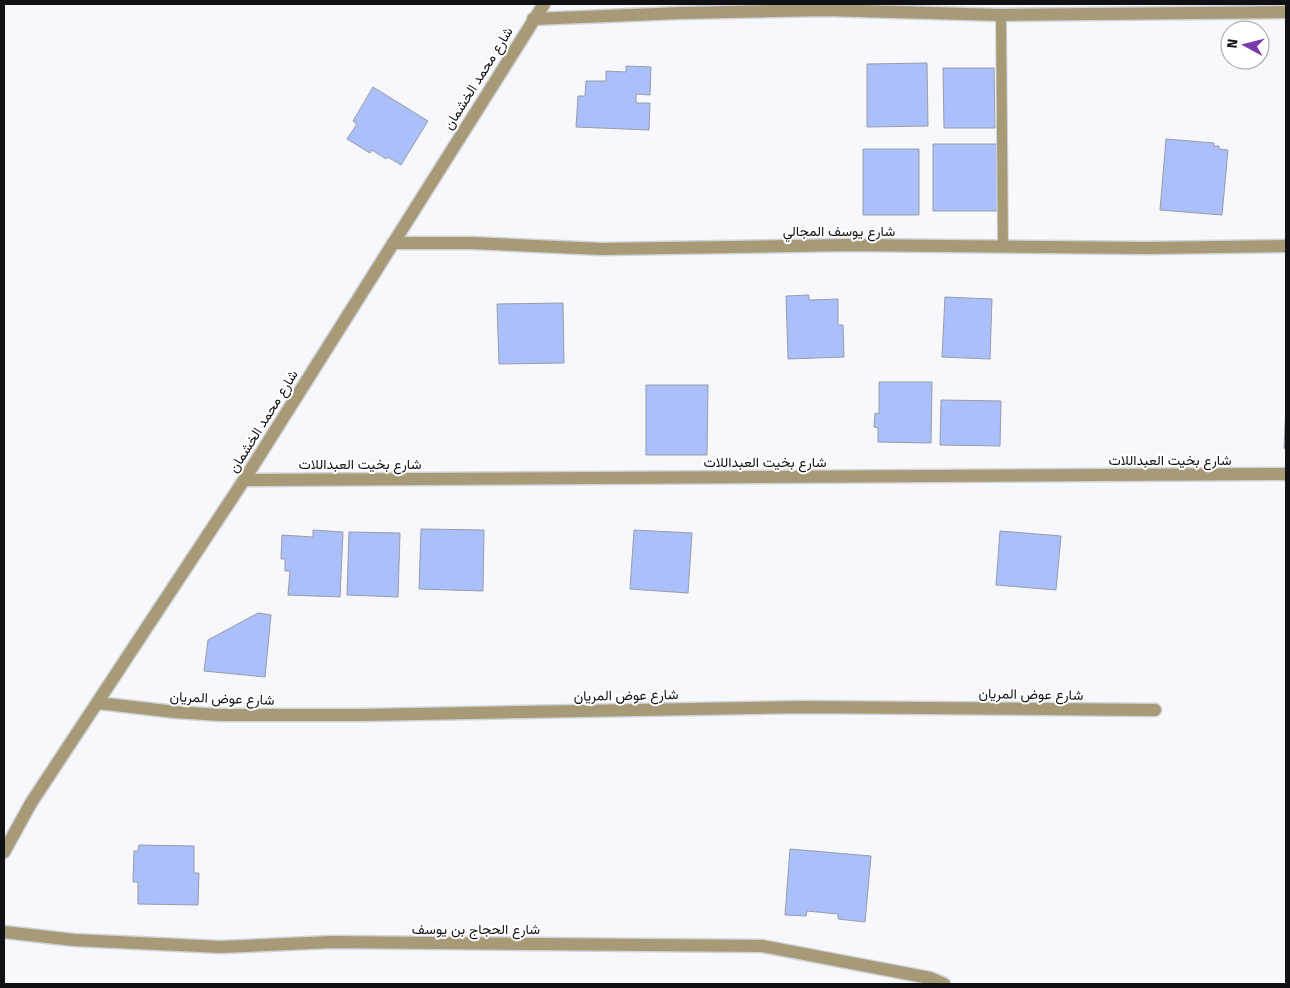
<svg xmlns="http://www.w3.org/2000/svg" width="1290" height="988" font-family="'Fira Sans',Vazirmatn,sans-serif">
  <rect width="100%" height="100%" fill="#f6f8fe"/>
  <path fill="#abbffc" stroke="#989ca5" d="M927,63l1,63 -61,1v-63z
    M626,66l25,1 -1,28 -14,-1v9h14l-1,27 -73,-3 2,-31h7l1,-15h20v-10l20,1z
    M943,68h51l1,60h-51z
    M373,87l55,34 -27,44 -13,-8 -2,2 -14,-9 -2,3 -23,-14 10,-15 -4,-3z
    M1166,139l48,4v3h5v3l9,1 -6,65 -62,-5z
    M933,144h64l1,67h-65z
    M863,149h56v66h-56z
    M809,295v5l29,-1v26h5l1,32 -56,2 -2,-63z
    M945,297l47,2 -2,60 -48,-2z
    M563,303l1,60 -65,1 -2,-60z
    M879,382h53l-1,61 -53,-1v-14l-4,-1 1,-14 4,1z
    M646,385h62l-1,70h-61z
    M941,400l60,1 -1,45 -60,-1z
    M1286,405v44l-2,-1z
    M421,529l63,1 -1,61 -64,-2z
    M313,530l30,2 -3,65 -52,-2 2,-24h-5v-12h-4l1,-24 31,2z
    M634,530l58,3 -4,60 -58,-4z
    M1000,531l61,5 -5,54 -60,-5z
    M349,532l51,1 -2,64 -51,-2z
    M258,613l13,2 -6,62 -61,-6 4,-31z
    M139,845l55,1v27h5l-1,32 -60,-1v-22h-5l1,-31h4z
    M790,849l81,7 -6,66 -27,-3v-5l-31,-3 -1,5 -21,-1z"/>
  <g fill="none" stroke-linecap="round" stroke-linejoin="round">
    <g stroke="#d1d3d9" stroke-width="12">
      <path id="service" d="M1001,15l2,232"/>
    </g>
    <g stroke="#d1d3d9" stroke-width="15">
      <path id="minor" d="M533,19l148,-6 144,-3 176,5 285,-3
        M393,243h79l130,6 248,-4 296,3 140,-2
        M244,480l1042,-6
        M98,703l77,9 45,3h144l438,-8 353,3
        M4,852l27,-49 213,-323 300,-476
        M4,932l70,8 147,7 111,-5 430,4 168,32 14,6"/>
    </g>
    <use href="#service" stroke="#a69a77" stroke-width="10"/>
    <use href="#minor" stroke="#a69a77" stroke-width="12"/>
  </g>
  <g text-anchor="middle" stroke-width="4" stroke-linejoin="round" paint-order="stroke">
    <g font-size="14" fill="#101114" stroke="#fff">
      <text transform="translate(478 78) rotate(-58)" y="5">شارع محمد الخشمان</text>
      <text x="839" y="236">شارع يوسف المجالي</text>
      <text transform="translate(263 421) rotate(-58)" y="5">شارع محمد الخشمان</text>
      <text x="1170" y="465">شارع بخيت العبداللات</text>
      <text x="765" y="467">شارع بخيت العبداللات</text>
      <text x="360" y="469">شارع بخيت العبداللات</text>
      <text transform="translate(1031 694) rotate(1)" y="5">شارع عوض المريان</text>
      <text transform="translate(626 695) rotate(-1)" y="5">شارع عوض المريان</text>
      <text transform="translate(222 698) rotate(2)" y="5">شارع عوض المريان</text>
      <text x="476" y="934">شارع الحجاج بن يوسف</text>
    </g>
  </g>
  <rect width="1290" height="988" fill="none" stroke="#101114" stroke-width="10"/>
  <g transform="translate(1245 45) rotate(277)"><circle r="24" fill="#ffffff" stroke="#9fa0a1"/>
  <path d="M0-4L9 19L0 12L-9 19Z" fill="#7939ae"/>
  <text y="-8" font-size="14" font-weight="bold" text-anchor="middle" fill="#101114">N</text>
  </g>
</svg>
